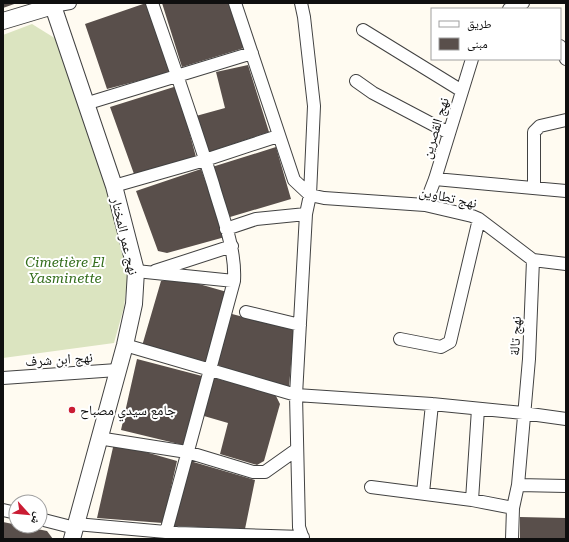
<svg xmlns="http://www.w3.org/2000/svg" width="569" height="542" font-family="'Roboto Serif','Noto Naskh Arabic',serif">
  <rect width="100%" height="100%" fill="#fffbf1"/>
  <path fill="#dbe4c0" d="M32,24l29,18 64,205 3,29 -4,31 -10,36 -111,15v-323z"/>
  <path fill="#594f4b" d="M3,3h14l-14,5z
    M146,3h3l23,69 -65,17 -22,-65z
    M162,3h67l15,45 -62,19z
    M248,65l21,67 -60,20 -13,-36 29,-8 -9,-36z
    M177,86l19,71 -62,17 -24,-67z
    M276,147l15,52 -61,18 -18,-50z
    M201,169l24,68 -58,16 -9,-2 -22,-60z
    M178,278l49,14 -20,70 -65,-16 19,-65z
    M232,314l62,16 -5,57 -73,-22z
    M137,359l65,17 -19,69 -62,-15z
    M214,378l61,16 5,10 -16,57 -7,4 -37,-11 8,-31 -24,-7z
    M114,443l63,18 -14,62 -66,-5z
    M190,461l65,19 -10,49 -71,-3z
    M520,517l46,1v21h-46z
    M3,522l44,9 6,8h-50z"/>
  <g fill="none" stroke-linecap="round" stroke-linejoin="round">
    <g stroke="#424242" stroke-width="14">
      <path id="minor" d="M152,3c21,60 42,121 61,181 9,32 23,64 21,97l-68,251
        M235,3l59,177 16,15 14,3 101,7 47,11 7,3 54,41 33,4
        M301,3l3,14 10,89 -4,89 -4,19 -10,181 3,132 4,12
        M53,6l17,-3
        M509,9l14,-6
        M363,30l99,61
        M560,46l6,13
        M356,81l17,12 76,40
        M85,104l167,-51
        M435,179l131,12
        M114,186l91,-26 73,-24
        M534,188v-56l6,-6 26,-6
        M425,205l10,-26 37,-120
        M226,229l30,-10 50,-5
        M136,271l98,10
        M155,271l77,-25
        M246,312l54,13
        M400,339l41,8 9,-5 29,-123
        M125,345l171,50 136,9 91,9 43,6
        M3,378l114,-8
        M98,438l89,14 66,20h12l31,-22
        M518,485l48,1
        M371,487l101,13 41,8
        M423,493l9,-89
        M472,500l6,-91
        M3,510l13,3
        M40,519l35,9
        M76,524l101,9 126,4
        M512,539l1,-31 5,-23 11,-126 4,-99"/>
    </g>
    <g stroke="#424242" stroke-width="18">
      <path id="tertiary" d="M3,21l50,-15 61,180 22,85 -2,33 -9,41 -53,194"/>
    </g>
    <use href="#minor" stroke="#fff" stroke-width="12"/>
    <use href="#tertiary" stroke="#fff" stroke-width="16"/>
  </g>
  <circle fill="#ca1c33" stroke="#fff" stroke-width="1.5" cx="72" cy="410" r="4"/>
  <g text-anchor="middle" stroke-width="4" stroke-linejoin="round" paint-order="stroke">
    <g font-size="14" fill="#0f0f0f" stroke="#fff">
      <text transform="translate(435 128) rotate(-73)" y="5">نهج القصرين</text>
      <text transform="translate(448 197) rotate(12)" y="5">نهج تطاوين</text>
      <text transform="translate(125 236) rotate(77)" y="5">نهج عمر المختار</text>
      <text transform="translate(515 336) rotate(-87)" y="5">نهج تالة</text>
      <text transform="translate(59 359) rotate(-4)" y="5">نهج ابن شرف</text>
    </g>
    <g font-size="14" font-style="italic" fill="#326c1a" stroke="#fff">
      <text x="65" y="267">Cimetière El<tspan x="65" dy="16">Yasminette</tspan></text>
    </g>
    <g font-size="14" fill="#0f0f0f" stroke="#fff" text-anchor="start">
      <text x="80" y="415">جامع سيدي مصباح</text>
    </g>
  </g>
  <rect width="569" height="542" fill="none" stroke="#0f0f0f" stroke-width="8"/>
  <rect x="431" y="8" width="130" height="52" fill="#ffffff" stroke="#9f9f9f"/>
  <rect x="439" y="21" width="20" height="6" fill="#ffffff" stroke="#9f9f9f"/>
  <text x="467" y="28" font-size="12" fill="#0f0f0f">طريق</text>
  <rect x="439" y="38" width="20" height="12" fill="#594f4b" stroke="#9f9f9f"/>
  <text x="467" y="48" font-size="12" fill="#0f0f0f">مبنى</text>
  <g transform="translate(28 514) rotate(117)"><circle r="19" fill="#ffffff" stroke="#9f9f9f"/>
  <path d="M0-3L7 15L0 10L-7 15Z" fill="#ca1c33"/>
  <text y="-6" font-size="11" font-weight="bold" text-anchor="middle" fill="#0f0f0f">ش</text>
  </g>
</svg>
